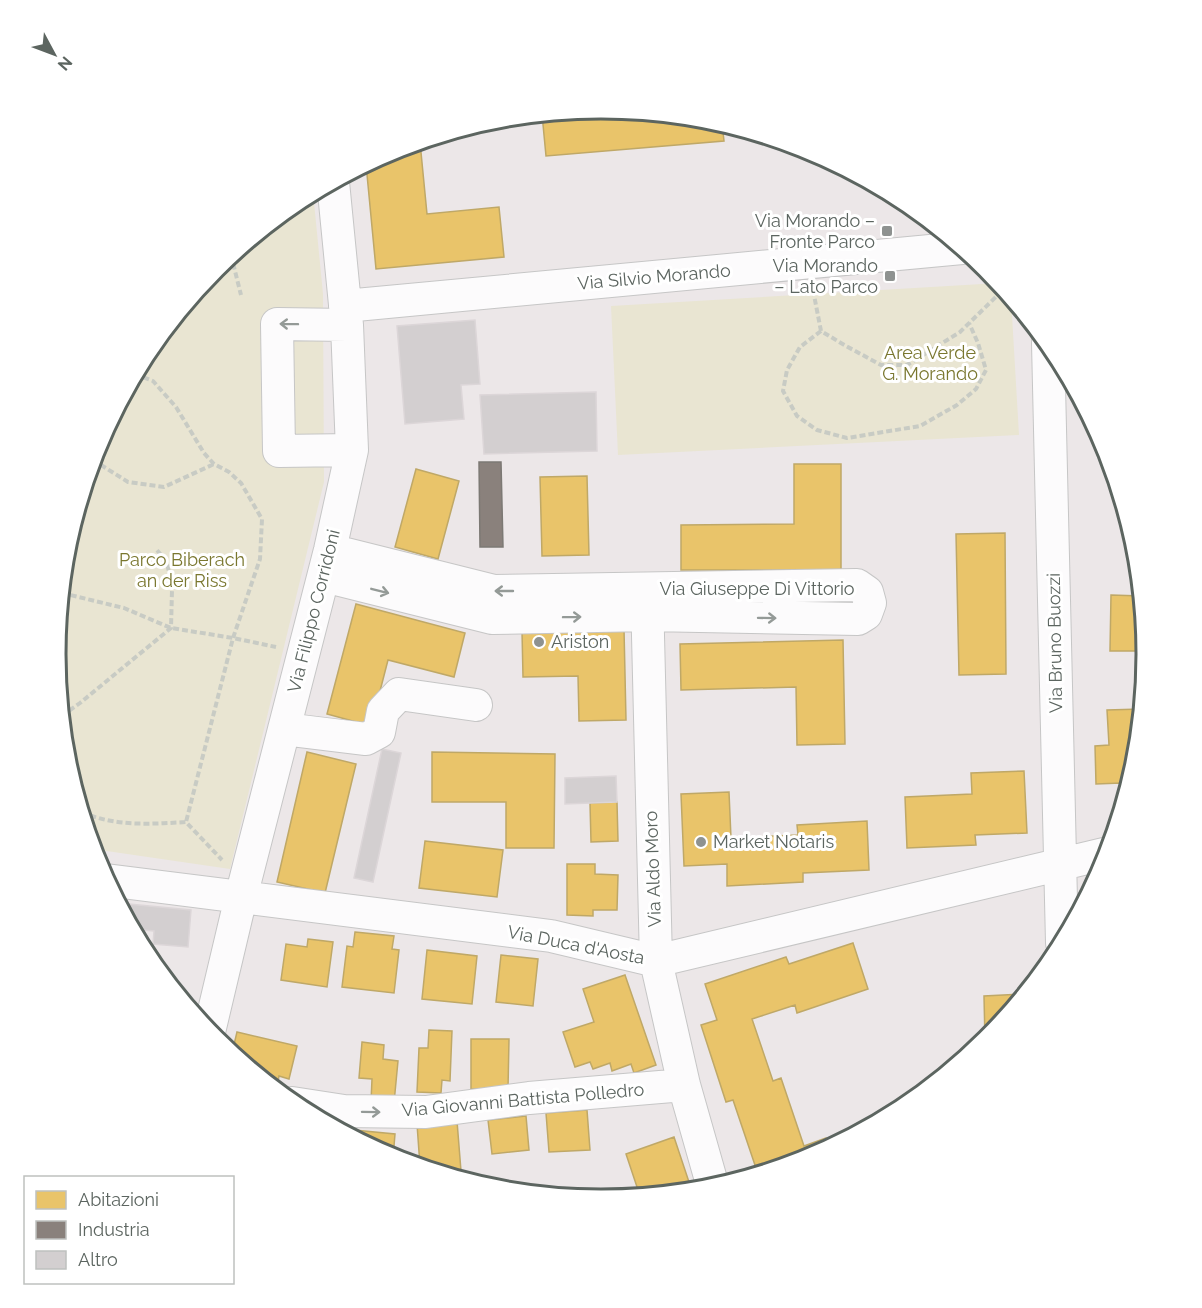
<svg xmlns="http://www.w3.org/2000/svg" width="1202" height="1308" font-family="Raleway,sans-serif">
  <rect width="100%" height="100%" fill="#ece7e8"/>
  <path fill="#e9e5d2" d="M313,192l10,102 1,188 -94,387 -137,-20 -27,-89 -10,-106 10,-107 31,-102 51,-94 68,-83 82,-68z
    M999,283l12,15 8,137 -401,20 -7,-149z"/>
  <path fill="#e9c46a" stroke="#bfa867" stroke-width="1.5" d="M601,109l107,10 14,4 2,18 -178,15 -4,-42z
    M420,142l7,72 72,-7 5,50 -128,12 -10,-105 27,-14z
    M794,464h47v106h-160v-45l113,-1z
    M416,469l43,12 -21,78 -43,-12z
    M587,476l2,79 -47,1 -2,-79z
    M1005,533l1,141 -47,1 -3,-141z
    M1111,595l30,1 5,55h-36z
    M356,604l109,29 -11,44 -66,-17 -17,66 -44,-12z
    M624,629l2,91 -47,1 -1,-45 -55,1 -1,-46z
    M843,640l2,104 -48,1 -1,-58 -115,3 -1,-46z
    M1141,709l-5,52 -15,48v-26l-25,1 -1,-38 14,-1 -2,-35z
    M307,752l49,12 -31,129 -48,-11z
    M432,752l123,2 -1,94h-48v-46h-74z
    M1024,771l3,62 -52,2 1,10 -69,3 -2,-51 67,-3 -1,-21z
    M729,792l2,46 67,-3 -1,-10 70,-4 2,49 -66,3v9l-76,4v-22l-43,2 -3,-72z
    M617,802l1,39 -27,1 -1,-39z
    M425,841l78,9 -6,47 -78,-9z
    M567,864h28v10l23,1 -1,35h-24v6l-26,-1z
    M355,932l39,4 -2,13 7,1 -5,43 -52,-6 5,-41 6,1z
    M308,939l25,3 -6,45 -46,-7 5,-36 21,3z
    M853,943l15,46 -71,24 -2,-8 -43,14 21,62 8,-3 23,68 22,-8 3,10 -20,10 -51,16 -25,-74 -7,2 -25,-77 16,-5 -12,-36 81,-27 3,7z
    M427,950l50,6 -5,48 -50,-5z
    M501,955l37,4 -5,47 -37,-4z
    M625,975l31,90 -22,8 -3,-9 -19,7 -2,-8 -17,6 -3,-7 -15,5 -12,-35 31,-10 -11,-33z
    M1024,994l-38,46 -1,1 -1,-45z
    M429,1030l23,1 -2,50 -8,-1 -1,13 -24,-1 2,-44h9z
    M237,1032l60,14 -8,33 -10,-3 -2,11 -7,-2 -38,-32z
    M471,1039h38l-1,50h-37z
    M362,1042l22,3 -1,14 15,2 -4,42 -23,-1 1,-23 -13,-1z
    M587,1110l3,40 -41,2 -3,-39z
    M526,1116l3,34 -37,4 -4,-34z
    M457,1121l4,50 -21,1 -20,-6 -3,-42z
    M354,1130l41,4 -2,24 -40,-21z
    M674,1137l18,54 -52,5 -14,-42z"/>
  <path fill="#8a817c" stroke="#7c7974" stroke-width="1.5" d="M479,462h22l2,85h-23z"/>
  <path fill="#d3cfd0" stroke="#dcd6d8" stroke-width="1.5" d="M475,320l5,64 -19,1 3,34 -59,5 -8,-98z
    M596,392l1,59 -113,3 -4,-59z
    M382,749l19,4 -28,129 -19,-4z
    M616,776l1,26 -52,2v-26z
    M118,903l73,7 -3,37 -35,-3 1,-13 -22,-2z"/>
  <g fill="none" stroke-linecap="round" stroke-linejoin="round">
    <g stroke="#c6c6c6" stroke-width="34">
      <path id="minor" d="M345,306l617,-58
        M347,325l-70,-1 2,127 73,-1
        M1048,343l14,600
        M324,576l168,42 156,-3 210,4 8,-5 4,-11 -3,-11 -10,-7 -363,6 -164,-41
        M647,595l9,366 28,124 29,102
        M284,729l82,10 13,-7 4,-21 16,-17 77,11
        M106,880l445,56 105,25 452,-108
        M209,1032l32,-135 89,-347 22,-100 -5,-125 -14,-143
        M292,1103l52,8 82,1 103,-14 155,-13"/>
    </g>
    <path stroke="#c8cbc4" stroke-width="4" stroke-dasharray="6 3" stroke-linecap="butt" d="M231,255l10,40
      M813,290l8,41 25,15 35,19h26l53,-33 44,-43
      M821,331l-21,16 -13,23 -4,21 14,25 20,14 30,8 73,-12 37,-21 19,-16 10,-19 -8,-27 -9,-20
      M135,374l18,7 23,26 28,46 10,11 15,8 12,11 21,36 -2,40 -27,79 -47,184
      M93,460l35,22 36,5 50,-23
      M62,593l62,15 47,20 62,10 43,9
      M62,716l18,-13 91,-75 1,-38 -5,-28 -11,-13
      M82,812c33,15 69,12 104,10l36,38"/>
    <use href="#minor" stroke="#fcfbfc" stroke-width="32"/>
  </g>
  <defs><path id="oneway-shaft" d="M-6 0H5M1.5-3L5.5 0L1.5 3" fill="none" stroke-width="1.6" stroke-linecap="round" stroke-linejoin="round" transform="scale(1.5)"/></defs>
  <g stroke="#949a97">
    <use href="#oneway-shaft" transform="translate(289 324) rotate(-179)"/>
    <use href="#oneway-shaft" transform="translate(380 591) rotate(14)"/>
    <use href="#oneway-shaft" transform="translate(504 591) rotate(180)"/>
    <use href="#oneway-shaft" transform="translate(572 617) rotate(-1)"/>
    <use href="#oneway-shaft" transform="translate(767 618) rotate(1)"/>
    <use href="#oneway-shaft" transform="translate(371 1112) rotate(1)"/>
  </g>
  <g fill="#8e9290" stroke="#fff" stroke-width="2">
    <rect x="881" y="225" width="12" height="12" rx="3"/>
    <rect x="884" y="270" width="12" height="12" rx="3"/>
    <circle cx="539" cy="642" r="6"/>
    <circle cx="701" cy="842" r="6"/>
  </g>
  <g text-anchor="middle" stroke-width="6" stroke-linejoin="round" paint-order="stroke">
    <g font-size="18" fill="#5c6560" stroke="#fff" text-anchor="end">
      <text x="875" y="227">Via Morando –<tspan x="875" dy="21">Fronte Parco</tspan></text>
      <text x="878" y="272">Via Morando<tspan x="878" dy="21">– Lato Parco</tspan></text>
      <text x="551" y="648" text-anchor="start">Ariston</text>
      <text x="713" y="848" text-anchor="start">Market Notaris</text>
    </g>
    <g font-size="18" fill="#5c6560" stroke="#fff">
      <text transform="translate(654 277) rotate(-5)" y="6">Via Silvio Morando</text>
      <text x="757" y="595">Via Giuseppe Di Vittorio</text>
      <text transform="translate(314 611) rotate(-76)" y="6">Via Filippo Corridoni</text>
      <text transform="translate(1055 643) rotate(-91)" y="6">Via Bruno Buozzi</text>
      <text transform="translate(653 869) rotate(-92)" y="6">Via Aldo Moro</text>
      <text transform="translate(576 945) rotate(11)" y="6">Via Duca d'Aosta</text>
      <text transform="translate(523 1100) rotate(-5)" y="6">Via Giovanni Battista Polledro</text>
    </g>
    <g font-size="18" fill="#7a772f" stroke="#fff">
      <text x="930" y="359">Area Verde<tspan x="930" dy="21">G. Morando</tspan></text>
      <text x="182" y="566">Parco Biberach<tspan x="182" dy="21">an der Riss</tspan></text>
    </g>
  </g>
  <path d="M0 0H1202V1308H0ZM66 654a535 535 0 1 1 1070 0a535 535 0 1 1-1070 0Z" fill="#fff" fill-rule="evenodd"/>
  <path fill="none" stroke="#5c6560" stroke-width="3" d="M66 654a535 535 0 1 1 1070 0a535 535 0 1 1-1070 0Z"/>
  <rect x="24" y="1176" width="210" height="108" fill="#ffffff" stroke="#bec1bf" stroke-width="1.5"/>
  <rect x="36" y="1191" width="30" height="18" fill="#e9c46a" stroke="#bec1bf" stroke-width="1.5"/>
  <text x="78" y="1206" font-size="18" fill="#5c6560">Abitazioni</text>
  <rect x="36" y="1221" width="30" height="18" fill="#8a817c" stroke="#bec1bf" stroke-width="1.5"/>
  <text x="78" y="1236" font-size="18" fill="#5c6560">Industria</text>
  <rect x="36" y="1251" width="30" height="18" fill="#d3cfd0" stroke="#bec1bf" stroke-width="1.5"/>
  <text x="78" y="1266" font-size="18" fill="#5c6560">Altro</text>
  <g transform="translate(54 54) rotate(131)" stroke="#ffffff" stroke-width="4.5" paint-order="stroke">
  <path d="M0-4.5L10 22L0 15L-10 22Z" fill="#5c6560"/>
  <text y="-9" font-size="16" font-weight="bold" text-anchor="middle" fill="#5c6560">N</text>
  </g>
</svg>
